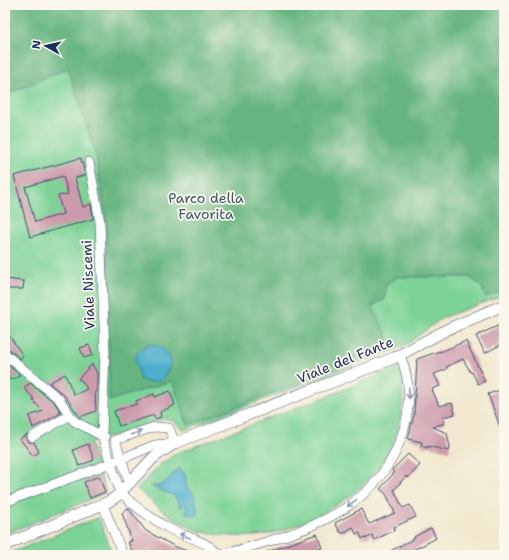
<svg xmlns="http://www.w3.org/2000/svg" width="509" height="560" font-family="'Shantell Sans',sans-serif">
  <rect width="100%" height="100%" fill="#fbf7ec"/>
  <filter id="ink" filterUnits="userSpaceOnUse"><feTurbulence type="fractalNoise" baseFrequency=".025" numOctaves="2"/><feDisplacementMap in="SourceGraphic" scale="8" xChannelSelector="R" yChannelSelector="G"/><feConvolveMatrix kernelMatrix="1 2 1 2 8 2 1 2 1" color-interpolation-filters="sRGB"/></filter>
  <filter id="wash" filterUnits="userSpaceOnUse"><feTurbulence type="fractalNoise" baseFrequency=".012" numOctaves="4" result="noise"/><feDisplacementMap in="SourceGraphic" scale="16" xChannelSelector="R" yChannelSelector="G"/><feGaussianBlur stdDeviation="0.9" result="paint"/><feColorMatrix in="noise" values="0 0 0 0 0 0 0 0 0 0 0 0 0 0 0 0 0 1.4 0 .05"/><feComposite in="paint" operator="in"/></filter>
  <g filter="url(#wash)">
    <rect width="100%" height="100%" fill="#f2e8cf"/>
    <path fill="#7dd397" stroke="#4c817a" d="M5,5h499v290l-62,23 -32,24 -13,7 -213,81 -11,-9 -9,-2 -74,24 16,50 -101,41z
      M398,366c7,14 5,33 3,48 -6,50 -45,83 -88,104 -19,9 -38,16 -58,18 -14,1 -29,0 -43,-2 -29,-5 -54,-26 -75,-45l22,-24 18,-12 161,-61z
      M97,518h2l14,37h-108z"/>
    <path fill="#66b580" stroke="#40726f" d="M5,5h499v285l-18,7 -5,-11 -11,-9h-73l-11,8 -1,14 -13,7 22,42 -206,77 -16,-44 -63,20v-50l-3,-131 -10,-64 -28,-88 -63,27z"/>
    <path fill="#4eafcd" stroke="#346f96" d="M148,345c14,-1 28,11 20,25 -2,4 -5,8 -7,11l-15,1 -6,-3c-2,-15 -12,-24 8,-34z
      M178,469h3l4,6 2,12 7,8 3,14v5l-2,2 -4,-2h-5l1,-8 -3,-1 -4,2 -5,-11 -23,-9v-1c14,1 17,-9 26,-17z"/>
    <g id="blocks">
      <path fill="#cc9bab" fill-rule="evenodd" d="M81,158l4,17 -10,3 8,29 8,-3 2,15 -63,18 -16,-61zM63,176l5,18 -10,2 5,18 -28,8 -10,-35z
        M5,279l19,2 -1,8h-18z
        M504,323v20l-19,10 -9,-17z
        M5,329l18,27 -3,3 -11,-10 -4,-1z
        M466,341l19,40 -7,3 -6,-12 -1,1 -8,-14 -17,8 1,2 -13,5 6,12 -8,3 7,17 13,-3 3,11 -12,3 2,6 -12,4 14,6 3,14 -1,4 -21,-5v2l-7,-2 1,-4 -14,-3 6,-24 3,-56 23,-8v1z
        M89,345l4,10 -9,3 -4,-10z
        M5,362l15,13 -4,3 -11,2z
        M92,364l5,9v19h-2l1,19 -16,6 -16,-22 -15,-12 16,-9 9,21 13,-6 -5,-8 -4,-2z
        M30,383l25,20 6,10 -28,15 -4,-12 14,-5 -10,-10 1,-2 -10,-11z
        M504,389v45l-1,1 -15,-41z
        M170,391l5,14 -15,7 1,5 -6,2 -1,-4 -35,11 -5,-15 23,-7 -1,-3 18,-7 1,3z
        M27,434v6l2,2h5l5,10 -6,4 -13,-17z
        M88,444l6,16 -15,6 -6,-16z
        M408,454l12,11 -12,13 -2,-2 -12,14 9,18 7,-3 6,12 -22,10 1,3 -21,10 -2,-5 -6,4 -1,-2 -3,2 -3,-7 -3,2 -3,-7 -10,6 -3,-1 -5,-9 26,-14 8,15 26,-11 -9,-19 -6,-5 14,-16 -2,-3z
        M99,476l6,16 -15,6 -6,-16z
        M128,508l18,23 30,16 20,7v1h-36l-9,-5 -4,5h-13l-6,-13 4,-1 -10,-28z
        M431,528l5,10 -5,3 -28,14h-20l32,-17 -1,-1z
        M317,534l5,14 -23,7h-38v-1z"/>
    </g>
  </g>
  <g filter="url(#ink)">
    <use href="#blocks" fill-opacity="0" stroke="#3b4b6f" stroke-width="1"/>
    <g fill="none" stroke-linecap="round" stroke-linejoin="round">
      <g stroke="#3b4b6f" stroke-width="10">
        <path id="minor" d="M89,162l11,60 5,130 -3,84 3,1
          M5,354l54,45 15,22 28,15 18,56c15,15 32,27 50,37 13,7 41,13 48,26
          M32,437l38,-22
          M5,502l106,-39 44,-18 20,-2 -6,-15 -15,-1 -39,13 14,42
          M103,505l20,50
          M221,555c74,-21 159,-40 183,-126 7,-25 6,-50 -4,-74"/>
      </g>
      <g stroke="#3b4b6f" stroke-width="12">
        <path id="tertiary" d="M5,545l103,-43 9,-6 37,-39 21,-14 219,-85 54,-29 56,-24"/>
      </g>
      <use href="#minor" stroke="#fff" stroke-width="9"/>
      <use href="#tertiary" stroke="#fff" stroke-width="11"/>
    </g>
    <defs><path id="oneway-shaft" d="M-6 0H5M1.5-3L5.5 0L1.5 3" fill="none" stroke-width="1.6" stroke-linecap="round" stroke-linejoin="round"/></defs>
    <g stroke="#8d97ae">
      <use href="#oneway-shaft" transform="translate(409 393) rotate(88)"/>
      <use href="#oneway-shaft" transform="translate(136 433) rotate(-18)"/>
      <use href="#oneway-shaft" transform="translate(352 503) rotate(144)"/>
      <use href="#oneway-shaft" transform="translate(185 536) rotate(-157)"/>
    </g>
  </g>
  <g text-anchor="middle" stroke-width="3.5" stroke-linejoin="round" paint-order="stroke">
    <g font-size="14" fill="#34586c" stroke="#fbf7ec">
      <text x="206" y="203">Parco della<tspan x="206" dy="16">Favorita</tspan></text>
    </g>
    <g font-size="14" fill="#1b2f5e" stroke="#fbf7ec">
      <text transform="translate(88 285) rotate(-92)" y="5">Viale Niscemi</text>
      <text transform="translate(345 360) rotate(-22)" y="5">Viale del Fante</text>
    </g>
  </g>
  <rect width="509" height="560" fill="none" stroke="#fbf7ec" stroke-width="20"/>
  <g transform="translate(46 46) rotate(278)" stroke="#fbf7ec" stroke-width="3" paint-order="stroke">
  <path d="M0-3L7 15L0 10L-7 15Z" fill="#1b2f5e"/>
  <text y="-6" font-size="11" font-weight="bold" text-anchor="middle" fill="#1b2f5e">N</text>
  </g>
</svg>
